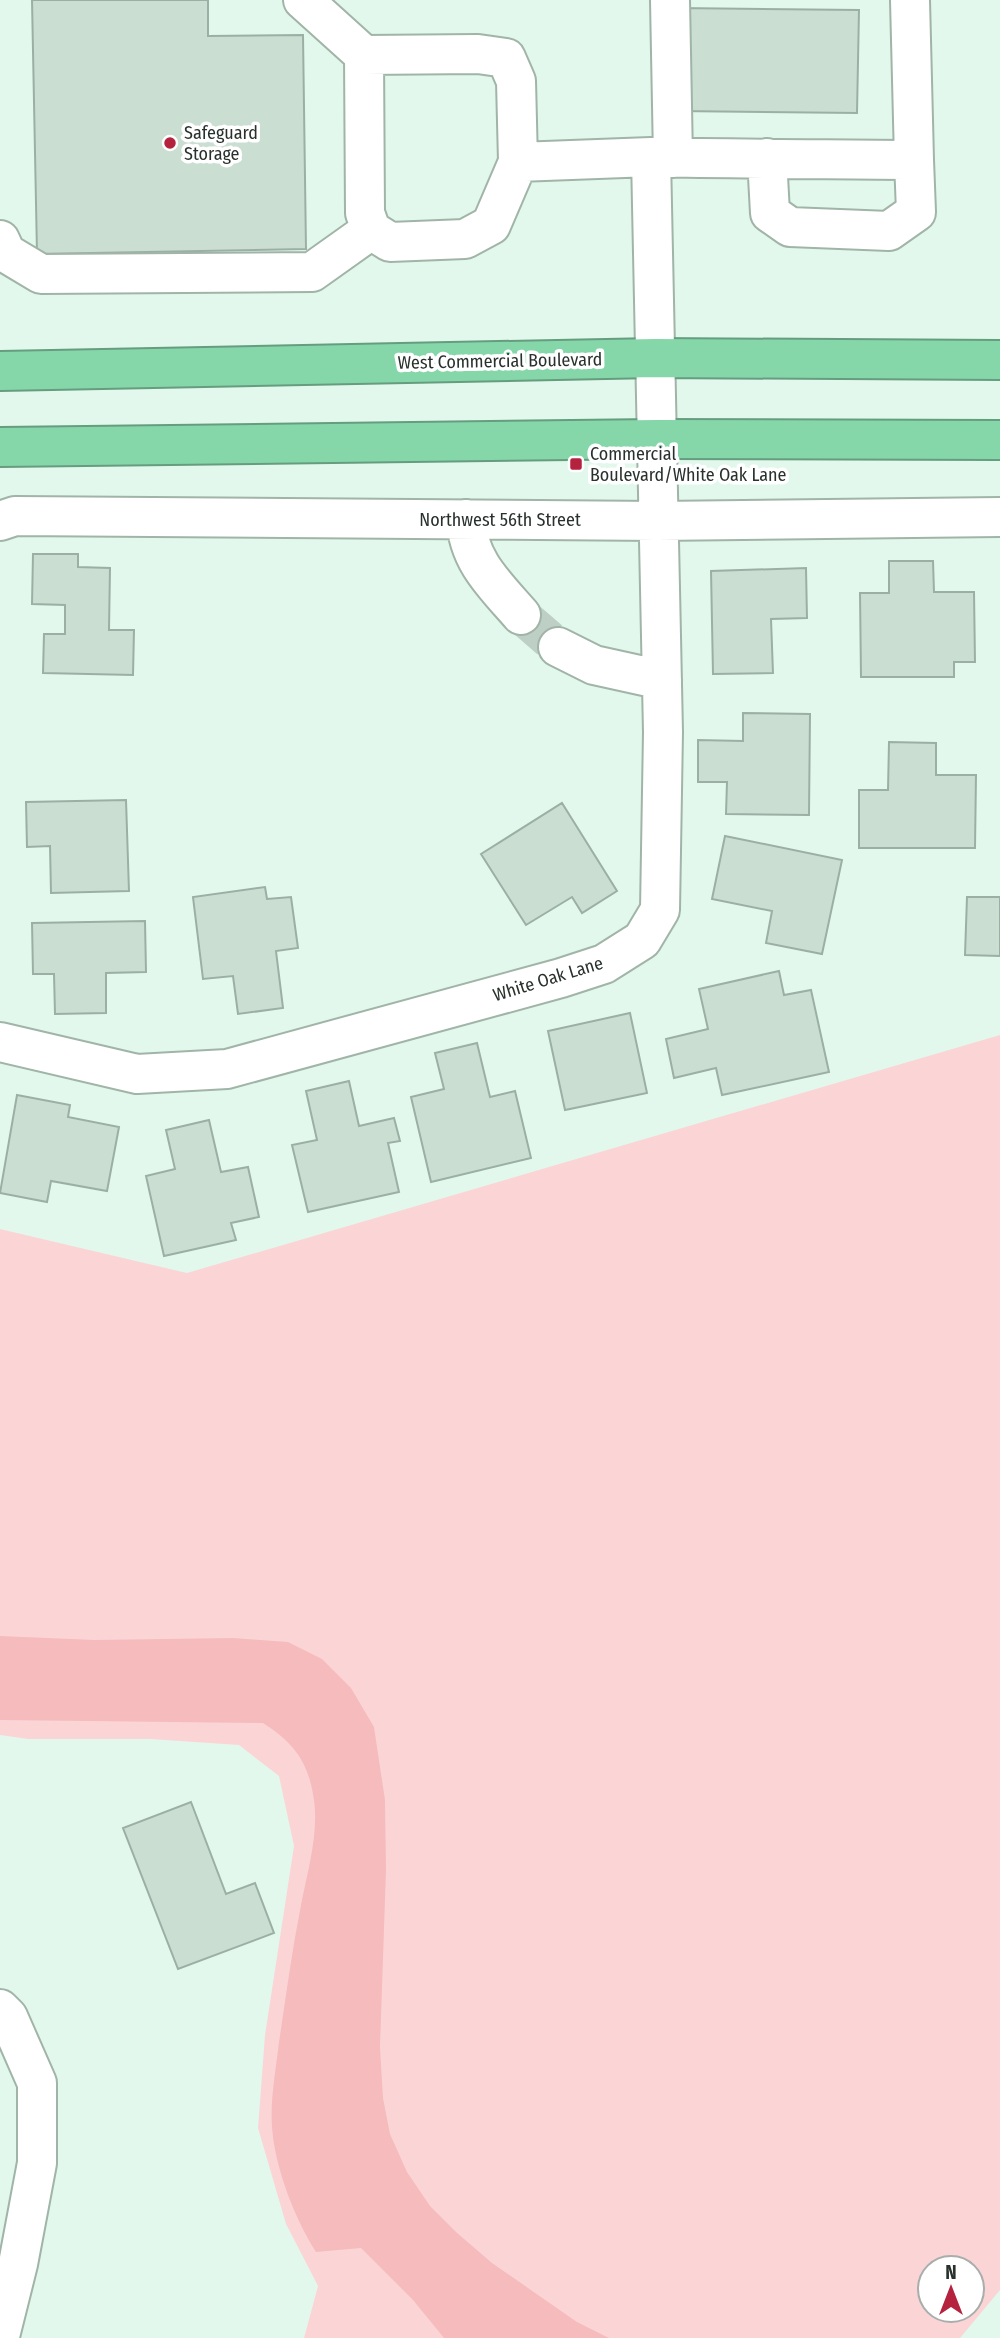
<svg xmlns="http://www.w3.org/2000/svg" width="1000" height="2338" font-family="'Fira Sans Condensed',sans-serif">
  <rect width="100%" height="100%" fill="#e3f8ec"/>
  <path fill="#fbd5d5" fill-rule="evenodd" d="M1000,1035v1255l-40,48h-656l14,-52 -32,-62 -28,-96 7,-93 29,-189 -15,-70 -40,-31 -89,-6h-122l-28,-4v-506l187,44zM930,2268h42v42h-42z"/>
  <path fill="#f6bbbd" d="M0,1636l95,4 138,-2 55,4 34,17 29,29 23,39 11,73 1,70 -6,177 3,51 7,36 17,38 23,34 26,26 36,31 85,59 32,16h-165l-31,-38 -52,-52 -45,4c-22,-35 -41,-84 -44,-125 -2,-28 4,-58 7,-85 7,-46 13,-92 22,-137 7,-36 19,-75 12,-111 -6,-35 -22,-53 -50,-71l-263,-3z"/>
  <path fill="#caded2" stroke="#9cafa4" stroke-width="2" d="M32,0h176v36l95,-1 3,214 -269,5z
    M678,8l181,2 -2,103 -181,-2z
    M33,554h45v13l32,1 -1,62h25l-1,45 -90,-2 1,-39h21v-29l-33,-1z
    M889,561h44l1,31h40l1,70h-21v15h-93l-1,-84h29z
    M806,568l1,50 -36,1 2,54 -60,1 -2,-103z
    M743,713l67,1 -1,101 -83,-1 1,-32h-29v-42l45,1z
    M889,742l47,1v32h40l-1,73h-116v-58h29z
    M126,800l3,91 -78,2 -1,-47 -23,1 -1,-45z
    M562,803l55,88 -35,22 -10,-16 -46,28 -45,-71z
    M725,836l117,24 -20,94 -56,-11 6,-32 -60,-12z
    M265,887l2,12 24,-2 7,51 -22,3 7,57 -45,6 -5,-38 -30,3 -10,-82z
    M967,897h33v59l-35,-1z
    M145,921l1,51 -40,1v40l-51,1 -1,-40h-21l-1,-51z
    M779,971l5,24 27,-5 18,82 -107,23 -6,-27 -42,10 -8,-39 42,-10 -9,-40z
    M630,1013l17,80 -82,17 -17,-79z
    M477,1043l13,54 25,-6 16,67 -100,24 -20,-85 33,-8 -9,-36z
    M349,1081l10,45 35,-8 6,23 -12,2 11,49 -91,20 -16,-67 25,-5 -11,-49z
    M17,1095l53,10 -2,12 51,10 -12,64 -56,-10 -4,21 -47,-9z
    M209,1120l12,52 27,-5 11,50 -28,6 5,17 -72,16 -18,-80 29,-7 -9,-39z
    M191,1802l35,92 29,-11 19,50 -96,36 -55,-141z"/>
  <g fill="none" stroke-linecap="round" stroke-linejoin="round">
    <path stroke="#bed0c6" stroke-width="38" stroke-dasharray="38 19" stroke-linecap="butt" d="M521,615l37,32"/>
    <g stroke="#a1b4a8" stroke-width="42">
      <path id="minor" d="M303,0l61,55
        M670,0l3,158
        M910,0l4,160
        M518,162l-27,63 -26,14 -75,3 -19,-12 -6,-17 -1,-158 114,-1 28,4 10,23 2,81 133,-5
        M0,240l6,13 35,21 271,-2 59,-42
        M466,519c2,42 29,66 55,96
        M0,521l15,-5 643,5 342,-4
        M558,647l36,18 68,15
        M0,1042l137,32 90,-5 334,-91 43,-14 38,-24 18,-30 3,-178 -12,-575c87,2 175,2 263,3l2,52 -27,19 -99,-4 -20,-14 -3,-55
        M0,2009l8,8 29,66v80l-19,101 -18,72"/>
    </g>
    <g stroke="#659d7e" stroke-width="42">
      <path id="highway" d="M0,371l655,-13 345,2
        M0,447l656,-8 344,1"/>
    </g>
    <use href="#minor" stroke="#fff" stroke-width="38"/>
    <use href="#highway" stroke="#85d7aa" stroke-width="38"/>
  </g>
  <g fill="#b4223e" stroke="#fff" stroke-width="2.5">
    <circle cx="170" cy="143" r="7"/>
    <rect x="569" y="457" width="14" height="14" rx="3.5"/>
  </g>
  <g text-anchor="middle" stroke-width="7" stroke-linejoin="round" paint-order="stroke">
    <g font-size="18" fill="#29312c" stroke="#fff" text-anchor="start">
      <text x="184" y="139">Safeguard<tspan x="184" dy="21">Storage</tspan></text>
      <text x="590" y="460">Commercial<tspan x="590" dy="21">Boulevard/White Oak Lane</tspan></text>
    </g>
    <g font-size="18" fill="#29312c" stroke="#fff">
      <text transform="translate(500 361) rotate(-1)" y="6">West Commercial Boulevard</text>
      <text x="500" y="526">Northwest 56th Street</text>
      <text transform="translate(548 979) rotate(-17)" y="6">White Oak Lane</text>
    </g>
  </g>
  <g transform="translate(951 2289)"><circle r="33" fill="#ffffff" stroke="#a9adab" stroke-width="2"/>
  <path d="M0-5L12 26L0 18L-12 26Z" fill="#b4223e"/>
  <text y="-10" font-size="19" font-weight="bold" text-anchor="middle" fill="#29312c">N</text>
  </g>
</svg>
